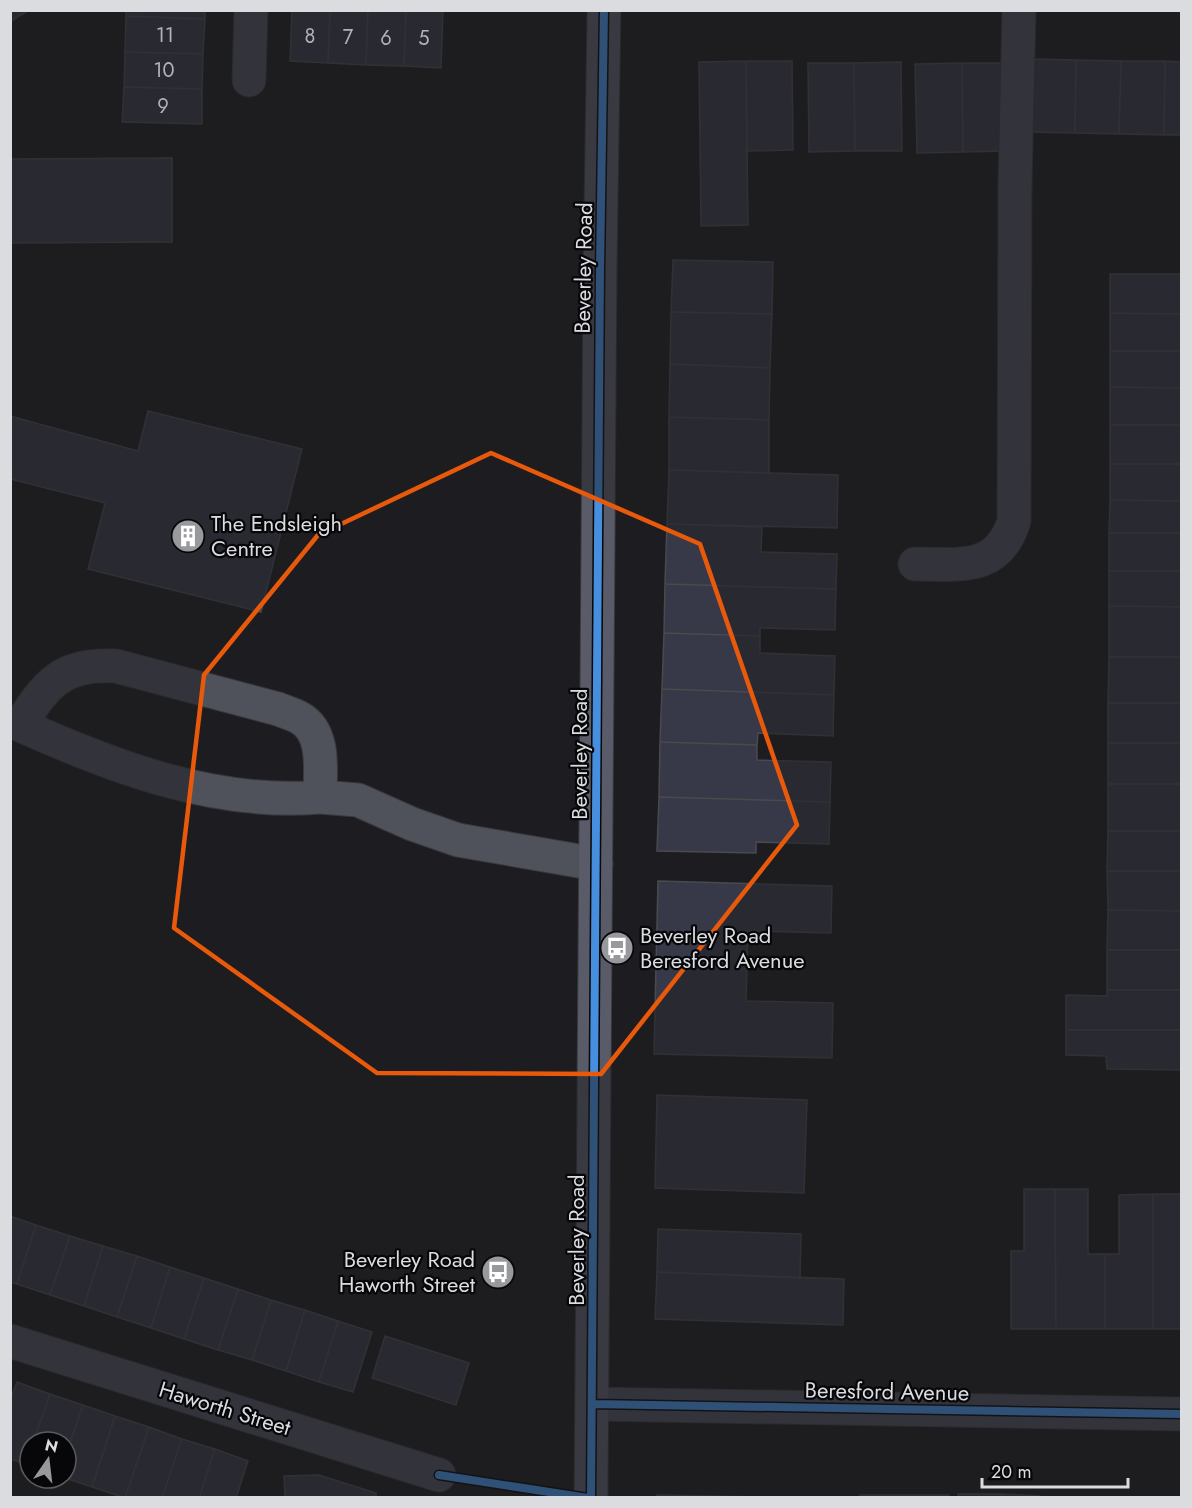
<svg xmlns="http://www.w3.org/2000/svg" width="1192" height="1508" font-family="Jost,sans-serif">
  <rect width="100%" height="100%" fill="#1d1d21"/>
  <path fill="#383948" stroke="#494a4d" stroke-width="1.5" d="M10,10h19l-19,12z
    M126,10h79v9l-79,-3z
    M292,10h38l-2,53 -38,-2z
    M330,10h38l-2,55 -38,-2z
    M368,10h38l-2,56 -38,-1z
    M406,10h37l-2,58 -37,-2z
    M126,16l79,3 -2,35 -78,-2z
    M125,52l78,2 -1,35 -78,-2z
    M1032,59l44,1 -1,73 -45,-1z
    M1076,60l45,1 -2,73 -44,-1z
    M746,61l2,164 -47,1 -2,-164z
    M746,61h46l1,89 -46,1z
    M1121,61h44l-1,74 -45,-1z
    M1165,61l17,1v73h-18z
    M901,62l1,89h-47l-1,-88z
    M808,63h46l1,88 -46,1z
    M962,63l1,89 -46,1 -2,-89z
    M962,63h46l1,88 -46,1z
    M124,87l78,2v35l-80,-2z
    M172,158v84l-162,1v-84z
    M673,260l100,2 -1,52 -101,-2z
    M1110,274h72v40l-72,-1z
    M671,312l101,2 -2,54 -100,-4z
    M1110,313l72,1v37h-72z
    M1110,351h72v37l-72,-1z
    M670,364l100,4 -1,52 -100,-3z
    M1110,387l72,1v37h-72z
    M148,411l154,38 -41,163 -173,-43 17,-66 -95,-24v-63l128,35z
    M669,417l100,3v53l-100,-3z
    M1110,425h72v39h-72z
    M1110,464h72v37l-72,-1z
    M669,470l169,5 -1,53 -170,-4z
    M1110,500l72,1v32h-73z
    M667,524l95,3 -1,25 76,2 -1,35 -171,-5z
    M1109,533h73v38h-73z
    M1109,571h73v36l-73,-1z
    M665,584l171,5 -1,41 -75,-2v8l-96,-3z
    M1109,606l73,1v50h-73z
    M664,633l96,3v17l75,3 -1,39 -172,-6z
    M1109,657h73v46h-74z
    M662,689l172,6 -1,41 -75,-3 -1,12 -97,-3z
    M1108,703h74v40h-74z
    M660,742l97,3v15l74,2 -1,40 -171,-5z
    M1108,743h74v41h-74z
    M1108,784h74v47h-74z
    M659,797l171,5 -1,42 -73,-2v11l-99,-2z
    M1108,831h74v40h-75z
    M1107,871h75v40l-74,-1z
    M658,881l174,5 -1,47 -83,-2 -1,38 -91,-3z
    M1108,910l74,1v39h-75z
    M1107,950h75v40h-75z
    M656,966l91,3 -1,32 87,2 -1,55 -178,-4z
    M1107,990h75v40h-116v-35l41,1z
    M1066,1030h116v40l-75,-1 -1,-13 -40,-1z
    M657,1095l150,5 -3,93 -149,-5z
    M1024,1189h31l1,140h-45v-78h13z
    M1055,1189h33v65h17v75h-49z
    M1153,1194v135h-48v-75h14v-59z
    M1153,1194h29v135h-29z
    M10,1216l26,9 -19,59 -7,-2z
    M36,1225l34,11 -20,59 -33,-11z
    M658,1229l143,5 -1,44 -143,-6z
    M70,1236l33,10 -19,60 -34,-11z
    M103,1246l34,10 -20,61 -33,-11z
    M137,1256l33,11 -19,61 -34,-11z
    M170,1267l34,11 -20,61 -33,-11z
    M657,1272l187,7 -1,46 -188,-6z
    M204,1278l34,11 -20,61 -34,-11z
    M238,1289l33,11 -19,60 -34,-10z
    M271,1300l34,10 -19,61 -34,-11z
    M305,1310l33,11 -19,61 -33,-11z
    M338,1321l34,11 -19,60 -34,-10z
    M385,1336l84,27 -13,42 -84,-27z
    M17,1382l33,12 -17,48h-3v9l-4,13 -16,-5v-58z
    M50,1394l33,11 -17,50v-13h-33z
    M83,1405l32,11 -23,71 -27,-9 1,-23z
    M115,1416l34,11 -24,71 -33,-11z
    M149,1427l33,12 -20,59h-37z
    M182,1439l33,10 -16,49h-37z
    M215,1449l33,12 -12,37h-37z
    M319,1475l57,18v5h-91l-1,-22z
    M958,1494h43v4h-43z
    M1001,1494l39,2v2h-39z
    M657,1495l157,3h-157z
    M860,1495h44v3h-44z
    M904,1495h45v3h-45z"/>
  <g fill="none" stroke-linecap="round" stroke-linejoin="round">
    <g stroke="#38393b" stroke-width="35">
      <path id="minor" d="M249,80l2,-70
        M915,564c45,0 83,8 99,-43l1,-336 4,-175
        M320,797c-104,9 -207,-30 -300,-72 27,-42 42,-62 96,-59l162,43c7,3 15,5 22,9 26,15 20,53 20,79l38,3 54,24 46,16 138,24
        M10,1341l429,134
        M593,1404l589,10"/>
    </g>
    <g stroke="#38393b" stroke-width="35">
      <path id="major" d="M591,1498l9,-1229 4,-259"/>
    </g>
    <use href="#minor" stroke="#4f515b" stroke-width="33"/>
    <use href="#major" stroke="#595b68" stroke-width="33"/>
    <g stroke="#07070a" stroke-width="11">
      <path id="cycleway" d="M593,1404l589,10
        M439,1475l149,23
        M591,1498l9,-1229 4,-259"/>
    </g>
    <use href="#cycleway" stroke="#468fdf" stroke-width="8"/>
  </g>
  <path d="M0 0H1192V1508H0ZM491,453l209,91 97,281 -196,249 -224,-1 -203,-145 30,-253 114,-140z" fill="#1d1d21" fill-opacity=".55" fill-rule="evenodd"/>
  <path fill="none" stroke="#e8590c" stroke-width="4.5" stroke-linejoin="round" d="M491,453l209,91 97,281 -196,249 -224,-1 -203,-145 30,-253 114,-140z"/>
  <defs>
    <g id="building-disc" transform="scale(1.725)"><circle r="9.5" fill="#98999d" stroke="#07070a"/><path d="M-4-6H4V6H1V3H-1V6H-4ZM-2.5-4.3h1.7v1.8h-1.7ZM.8-4.3h1.7v1.8H.8ZM-2.5-1h1.7V.8h-1.7ZM.8-1h1.7V.8H.8Z" fill="#fff"/></g>
    <g id="bus-disc" transform="scale(1.725)"><circle r="9.5" fill="#98999d" stroke="#07070a"/><path d="M-5-6H5V4H4V6H2V4H-2V6H-4V4H-5ZM-3.5-4V0h7V-4ZM-3.5 1.2v1.5H-2V1.2ZM2 1.2v1.5H3.5V1.2Z" fill="#fff"/></g>
  </defs>
  <g fill-rule="evenodd">
    <use href="#building-disc" x="188" y="536"/>
    <use href="#bus-disc" x="617" y="948"/>
    <use href="#bus-disc" x="498" y="1272"/>
  </g>
  <g text-anchor="middle" stroke-width="4.5" stroke-linejoin="round" paint-order="stroke">
    <g font-size="20" fill="#b2b3ba">
      <text x="165" y="42">11</text>
      <text x="310" y="43">8</text>
      <text x="348" y="44">7</text>
      <text x="386" y="45">6</text>
      <text x="424" y="45">5</text>
      <text x="164" y="77">10</text>
      <text x="163" y="113">9</text>
    </g>
    <g font-size="22" fill="#dadce0" stroke="#07070a">
      <text transform="translate(583 268) rotate(-89)" y="8">Beverley Road</text>
      <text transform="translate(579 754) rotate(-90)" y="8">Beverley Road</text>
      <text transform="translate(576 1240) rotate(-90)" y="8">Beverley Road</text>
      <text transform="translate(887 1391) rotate(1)" y="8">Beresford Avenue</text>
      <text transform="translate(225 1408) rotate(17)" y="8">Haworth Street</text>
    </g>
    <g font-size="22" fill="#dadce0" stroke="#07070a" text-anchor="start">
      <text x="211" y="531">The Endsleigh<tspan x="211" dy="25">Centre</tspan></text>
      <text x="640" y="943">Beverley Road<tspan x="640" dy="25">Beresford Avenue</tspan></text>
      <text x="475" y="1267" text-anchor="end">Beverley Road<tspan x="475" dy="25">Haworth Street</tspan></text>
    </g>
  </g>
  <rect width="1192" height="1508" fill="none" stroke="#dadce0" stroke-width="24"/>
  <g transform="translate(48 1460) rotate(14)"><circle r="28" fill="#07070a" stroke="#5b5c60" stroke-width="1.5"/>
  <path d="M0-4.5L10 22L0 15L-10 22Z" fill="#98999d"/>
  <text y="-9" font-size="16" font-weight="bold" text-anchor="middle" fill="#dadce0">N</text>
  </g>
  <path d="M982 1478v9h146v-9" fill="none" stroke="#dadce0" stroke-width="3"/>
  <text x="991" y="1478" font-size="18" fill="#dadce0" stroke="#07070a" stroke-width="4.5" paint-order="stroke">20 m</text>
</svg>
